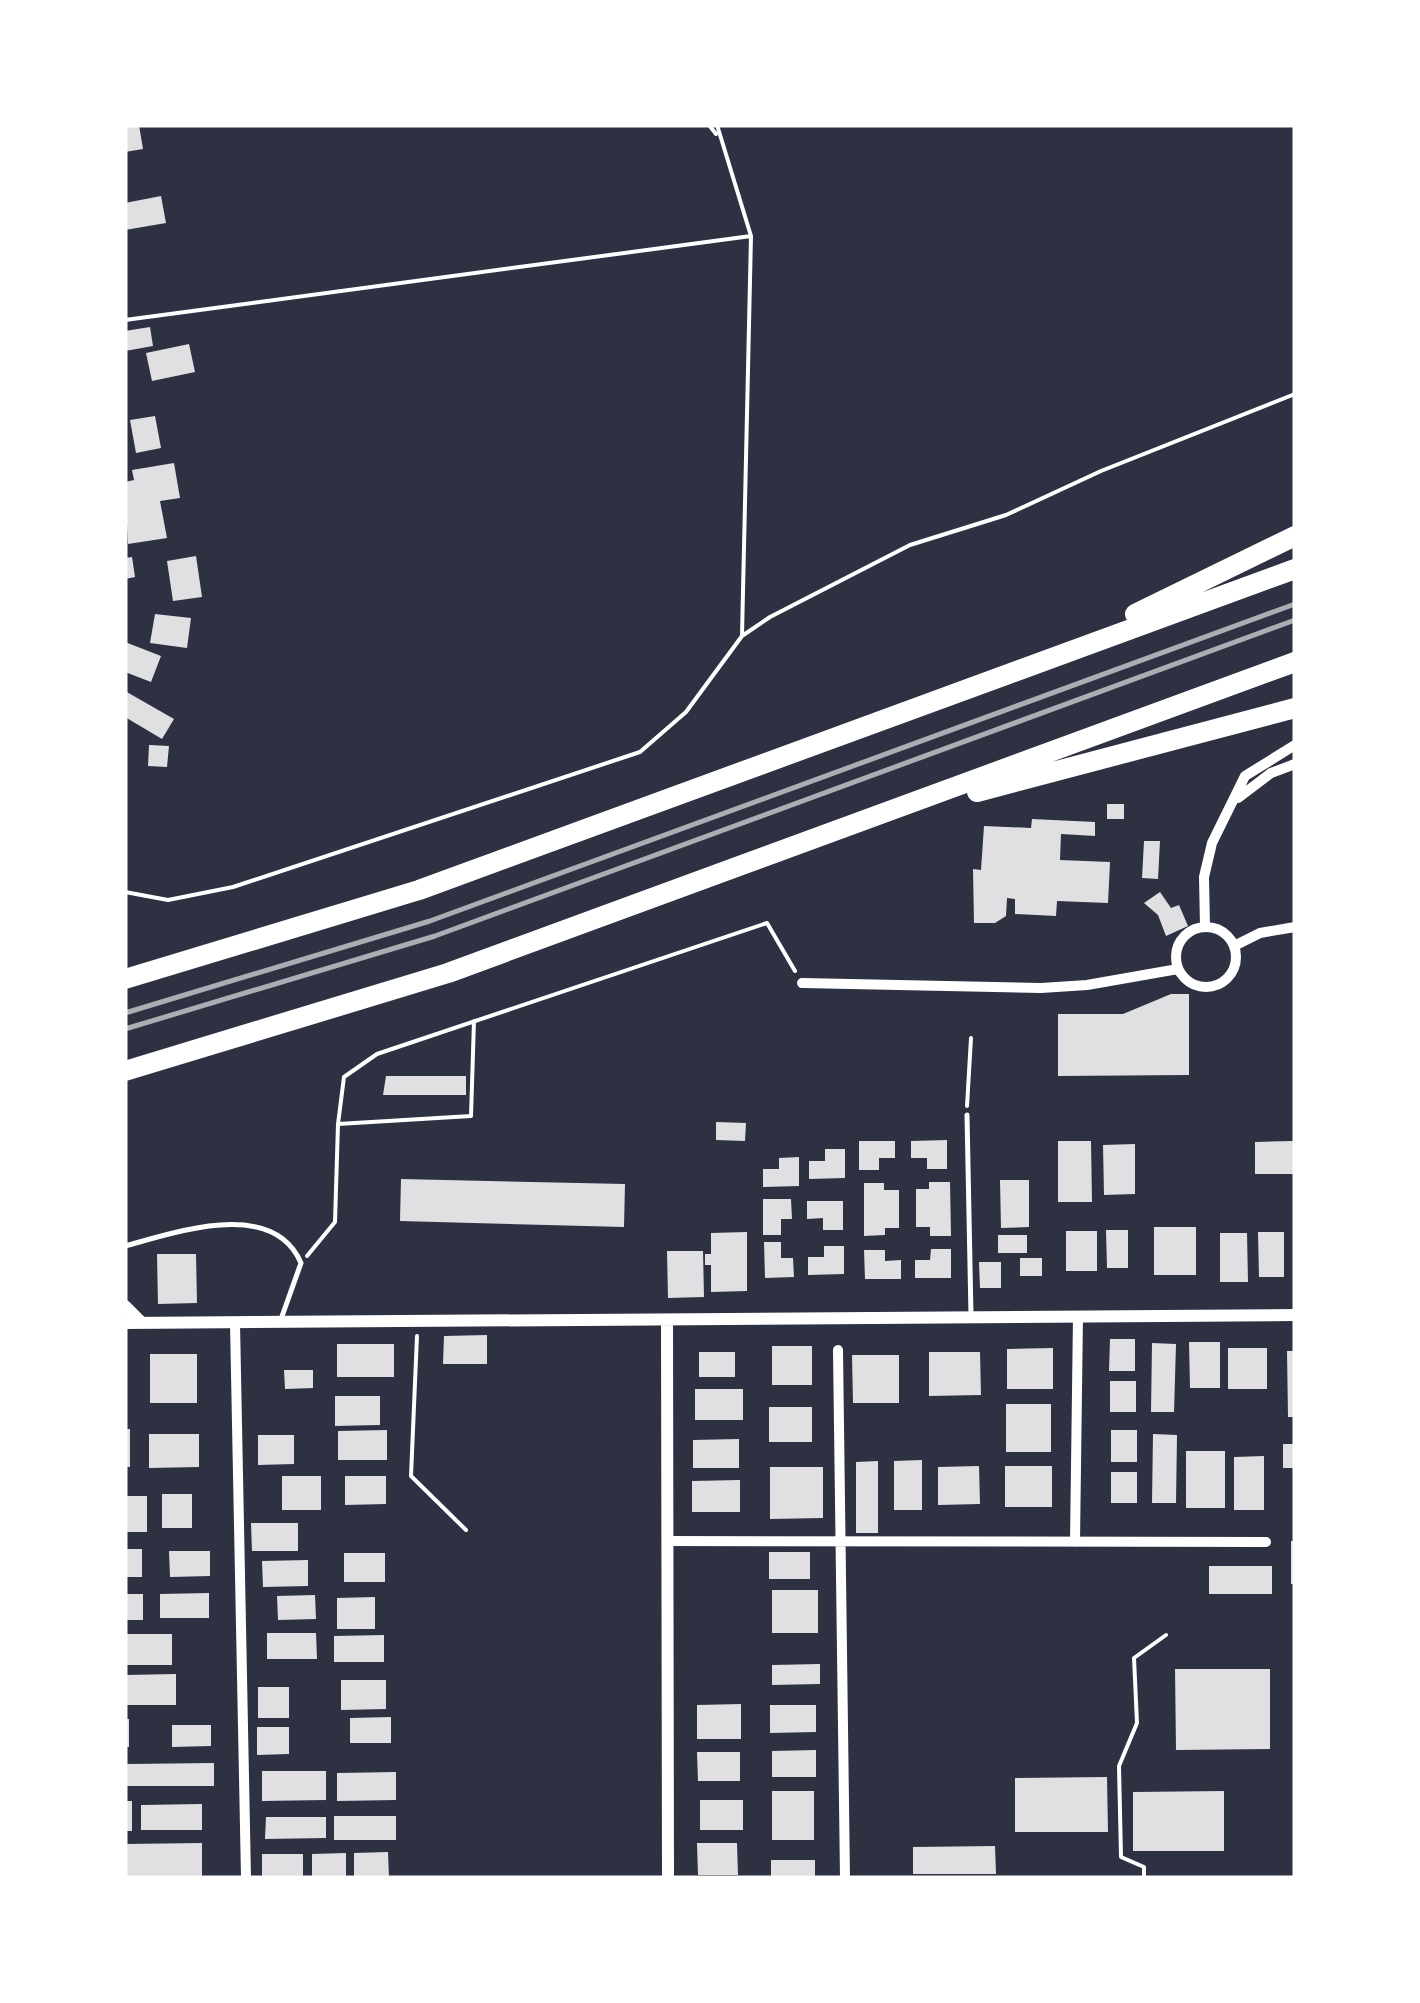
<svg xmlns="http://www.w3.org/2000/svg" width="1420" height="2003" font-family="Spectral,serif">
  <rect width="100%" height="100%" fill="#2d3142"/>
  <path fill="#e0e0e3" d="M125,125h14l4,24 -18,3z
    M161,196l5,27 -41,7v-27z
    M150,327l3,19 -28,5v-20z
    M189,344l6,28 -43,9 -6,-28z
    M155,416l6,32 -25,5 -6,-33z
    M174,463l6,35 -20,3 7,37 -39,6 -3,-62 9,-2 -2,-10z
    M196,556l6,41 -29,4 -6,-40z
    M132,557l3,20 -10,2v-21z
    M155,614l36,4 -4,30 -37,-5z
    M125,642l36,14 -10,26 -26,-10z
    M125,691l49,28 -12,20 -37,-22z
    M149,745l20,1 -2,21 -19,-1z
    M1107,804h17v15h-17z
    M1032,819l63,3v14l-34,-2 -1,26 50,2 -2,41 -51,-2 -1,15 -41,-2v-15l-8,-1 -1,18 -11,7h-21l-1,-54 8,1 3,-44 47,2z
    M1144,841h16l-2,38 -16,-1z
    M1160,892l11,16 8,-3 9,21 -22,10 -8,-21 -14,-12z
    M1171,994h18v81l-131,1v-62h65z
    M386,1076h80v19h-83z
    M716,1122l30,1 -1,18 -29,-1z
    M947,1140v29h-20v-11h-16v-17z
    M859,1141h36v17h-16v12h-20z
    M1058,1141h33l1,61h-34z
    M1293,1141v33h-38v-32z
    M1135,1144v50l-31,1 -1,-50z
    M825,1149h20v29l-36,1v-18h16z
    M799,1157v29l-36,1v-18h16v-11z
    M401,1179l224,5 -1,43 -224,-6z
    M1000,1180h29v47l-28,1z
    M929,1182h21l1,54h-21v-9h-14v-38h13z
    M864,1183h20v7h15v38h-14v7l-21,1z
    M763,1199h28l1,20h-11v16h-18z
    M807,1201h36v29h-20v-12l-16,1z
    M1154,1227h42v48h-42z
    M1106,1230h22v38h-21z
    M1066,1231h31v40h-31z
    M747,1232v59l-36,1v-27h-6v-11h6v-21z
    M1258,1232h26v45h-25z
    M1220,1233h27l1,49h-28z
    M998,1235h29v18h-29z
    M764,1242h17v16h12l1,19 -29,1z
    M824,1246h20v28l-36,1v-18h16z
    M931,1249h20v29h-36v-18h15z
    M864,1250h21v11l16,-1v19h-36z
    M667,1251h36l1,46 -36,1z
    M157,1254h39l1,49 -39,1z
    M1020,1258h22v18h-22z
    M979,1262h22v26h-21z
    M487,1335v29h-44l1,-28z
    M1110,1339h25v32h-26z
    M1189,1342h31v46h-30z
    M1152,1343l24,1 -2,68h-23z
    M337,1344h57v33h-57z
    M772,1346h40v39h-40z
    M1053,1348v41h-46v-40z
    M1228,1348h39v41h-39z
    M1287,1351h8v66h-7z
    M699,1352h36v25h-36z
    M929,1352h51l1,43 -52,1z
    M150,1354h47v49h-47z
    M852,1355h47v48h-46z
    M284,1370h29v18l-28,1z
    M1110,1381h26v31h-26z
    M695,1389h48v31h-48z
    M335,1396h45v29l-45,1z
    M1006,1404h45v48h-45z
    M769,1407h43v35h-43z
    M125,1429h5v38h-5z
    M387,1430v30h-49v-29z
    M1111,1430h26v32h-26z
    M149,1434h50v33l-50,1z
    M1153,1434l24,1 -1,68h-24z
    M258,1435h36v29l-36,1z
    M739,1439v29h-46v-28z
    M1283,1444h12v24h-12z
    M1186,1451h39v57h-39z
    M1264,1456v54h-30v-53z
    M922,1460v50h-28v-49z
    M878,1461v72h-22v-71z
    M979,1466l1,38 -42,1v-38z
    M1005,1466h47v41h-47z
    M770,1467h53v51l-53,1z
    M1111,1472h26v31h-26z
    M282,1476h39v34h-39z
    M345,1476h41v28l-41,1z
    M740,1480v32h-48v-31z
    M162,1494h30v34h-30z
    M125,1496h22v36h-22z
    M251,1523h47v28h-46z
    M1291,1541h4v43h-4z
    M125,1549h17v28h-17z
    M169,1551h41v25l-40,1z
    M769,1552h41v27h-41z
    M344,1553h41v29h-41z
    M308,1560v26l-45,1 -1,-26z
    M1209,1566h63v28h-63z
    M772,1590h46v43h-46z
    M209,1593v25h-49v-24z
    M125,1594h18v26h-18z
    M315,1595l1,24 -38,1 -1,-24z
    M375,1597v32h-38v-31z
    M267,1633h49l1,26h-50z
    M125,1634h47v31h-47z
    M384,1635v27h-50v-26z
    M820,1664v20l-48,1v-20z
    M1175,1669h95v80l-94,1z
    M176,1674v31h-51v-30z
    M341,1680h45v29l-45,1z
    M258,1687h31v31h-31z
    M741,1704v35h-44v-34z
    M770,1705h46v27l-46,1z
    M391,1717v26h-41v-25z
    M125,1719h4v28h-4z
    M172,1725h39v21l-39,1z
    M257,1727h32v27l-32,1z
    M816,1750v27h-44v-26z
    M697,1752h43v29h-42z
    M214,1763v23h-87v-22z
    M262,1771h64v29l-64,1z
    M396,1772v28l-59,1v-28z
    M1107,1777l1,55h-93v-54z
    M772,1791h42v49h-42z
    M1224,1791v60h-91v-59z
    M700,1800h43v30h-43z
    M125,1801h7v30h-7z
    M202,1804v26h-61v-25z
    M334,1816h62v24h-62z
    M266,1817h60v21l-61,1z
    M202,1843v35h-77v-34z
    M697,1843h40l1,32h-40z
    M995,1846l1,28h-83v-27z
    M388,1852l1,26h-35v-25z
    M346,1853v25h-34v-24z
    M262,1854h41v24h-41z
    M771,1860h44v18h-44z"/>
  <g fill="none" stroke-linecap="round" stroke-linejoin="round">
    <path stroke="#fff" stroke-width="4" d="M709,125l7,9
      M717,125l34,111 -9,400
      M125,320l626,-84
      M125,892l43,8 65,-13 407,-135 46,-40 56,-76 28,-19 140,-72 96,-30 95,-44 194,-77
      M967,1106l4,-68
      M338,1124l6,-47 33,-23 390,-131 28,48
      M307,1256l28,-34 3,-98 133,-8 3,-95
      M417,1336l-6,140 55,54
      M1144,1878v-11l-23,-10 -2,-91 18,-43 -3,-65 32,-23"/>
    <path stroke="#fff" stroke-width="5" d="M967,1115l4,200
      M125,1246c52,-14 148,-48 176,17l-21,59"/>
    <path stroke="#fff" stroke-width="10" d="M1238,798l33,-25 24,-9
      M1205,927l-1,-50 8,-34 33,-67 50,-31
      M1176 957a30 30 0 1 1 60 0a30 30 0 1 1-60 0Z
      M1234,946l26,-13 35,-6
      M802,983l239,5 46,-3 91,-16
      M235,1323l11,555
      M838,1350l7,528
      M667,1541l599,1
      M1075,1542l3,-226"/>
    <path stroke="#fff" stroke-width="12" d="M125,1306l17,17
      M667,1320l1,558
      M125,1323l1170,-8"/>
    <path stroke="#fff" stroke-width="20" d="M1135,614l160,-78
      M977,792l318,-84
      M125,979l294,-89 876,-321
      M125,1071l323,-98 847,-311"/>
    <path stroke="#abadb3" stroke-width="5" d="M125,1013l305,-92 865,-317
      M125,1029l310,-93 860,-316"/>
  </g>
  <rect width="1420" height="2003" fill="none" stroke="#ffffff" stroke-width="255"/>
</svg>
